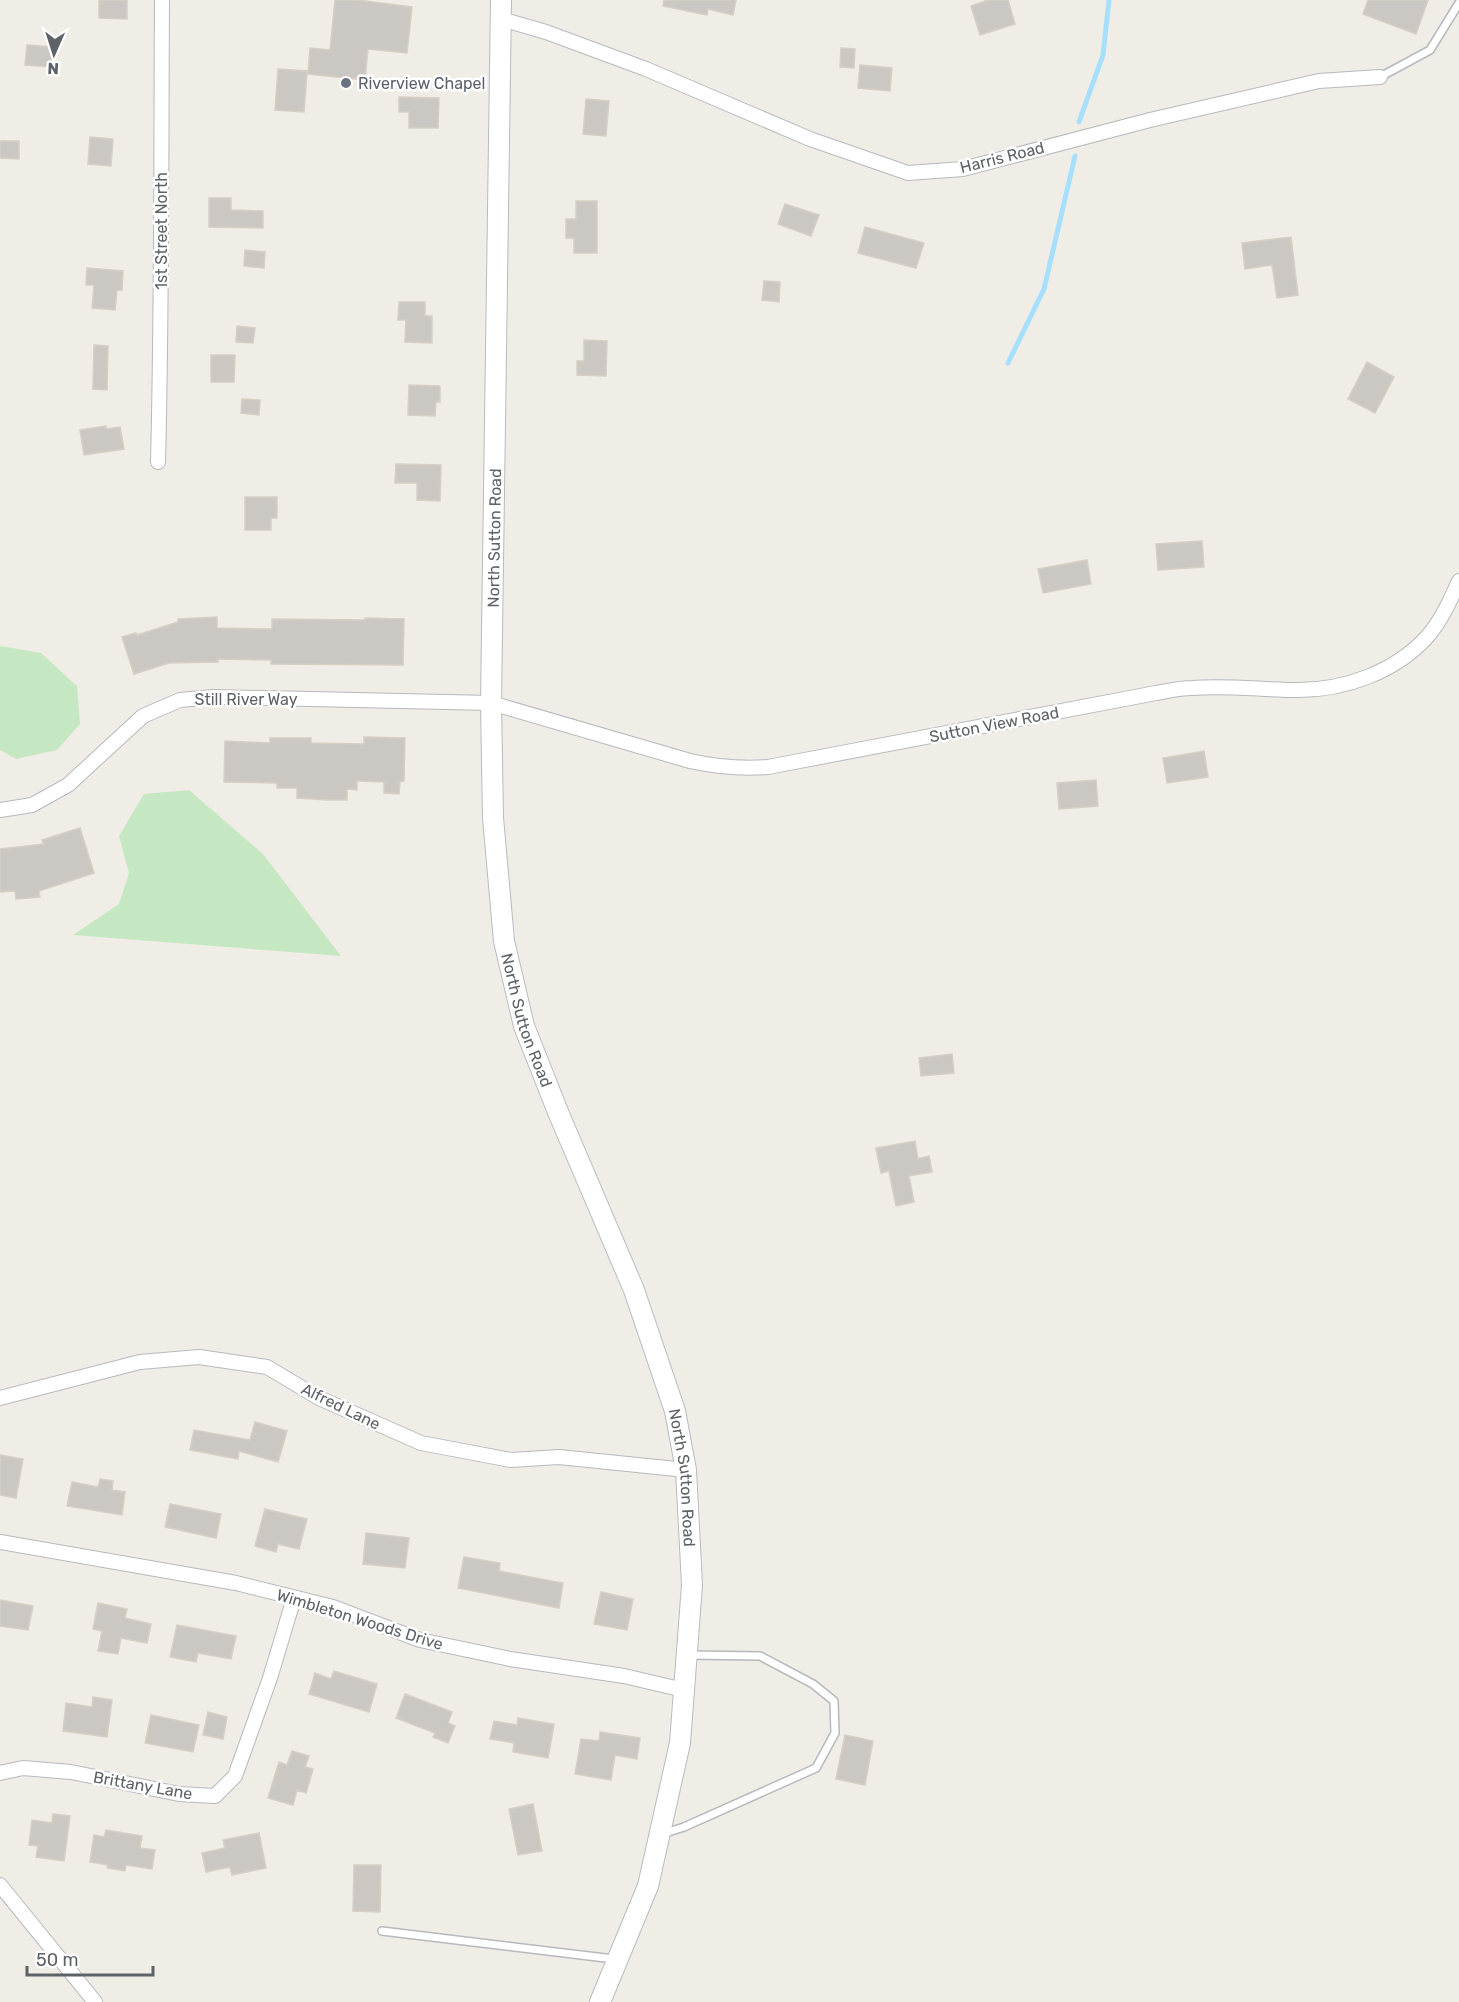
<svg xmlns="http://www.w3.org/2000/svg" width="1459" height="2002" font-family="Rubik,sans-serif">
  <rect width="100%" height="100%" fill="#f0ede6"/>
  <path fill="#c5e8c2" d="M0,646l41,7 36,33 3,38 -23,26 -41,9 -16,-9z
    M189,790l74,64 78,102 -268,-21 46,-31 10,-31 -10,-37 25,-42z"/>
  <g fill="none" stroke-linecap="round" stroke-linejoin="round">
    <path stroke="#a7dfff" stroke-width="5" d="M1079,122l24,-67 6,-55
      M1008,363l36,-74 31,-133"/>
  </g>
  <path fill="#cbc8c3" stroke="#d5cfc4" stroke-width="1.5" d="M99,0h28v19l-28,-1z
    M335,0h22l55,7 -5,46 -39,-4 -3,31 -57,-6 2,-26 20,2z
    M664,0h72l-3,15 -25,-6 -1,6 -44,-9z
    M988,0h20l7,24 -35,11 -9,-29z
    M1368,0h60l-12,34 -53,-20z
    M27,45l27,2 -2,20 -27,-2z
    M841,48l14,1 -1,19 -14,-1z
    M860,65l32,3 -2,23 -32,-3z
    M278,69l29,2 -3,41 -29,-2z
    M399,97l40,1 -1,30h-29v-16h-10z
    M586,99l23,2 -3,35 -23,-2z
    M90,137l23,2 -2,27 -23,-2z
    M0,141h19v18l-19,-1z
    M209,198h22v12l32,1v17l-54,-1z
    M576,201h21v52h-23v-15h-8v-19h10z
    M785,204l34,11 -8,21 -33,-12z
    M865,227l59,16 -8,25 -58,-15z
    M1291,237l7,58 -21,3 -5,-33 -27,4 -3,-26z
    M245,250l20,2 -1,16 -20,-2z
    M87,268l36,3 -1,19h-5l-2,20 -23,-2 2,-23h-8z
    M764,281l16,1 -1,20 -17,-2z
    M399,302h26v14h7v27l-27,-1 1,-22h-8z
    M237,326l18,2 -2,15 -17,-1z
    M584,340l23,1 -1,35 -29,-1v-14h7z
    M94,345l14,1 -1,44 -14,-1z
    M211,355h24l-1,27h-23z
    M1367,362l27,15 -19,36 -27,-14z
    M409,385l31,1v16h-4l-1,14 -27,-1z
    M242,399l18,1 -1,15 -18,-2z
    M106,426v3l14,-2 4,22 -40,6 -4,-25z
    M396,464l45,1 -1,36 -23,-1v-17h-22z
    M245,497h32v21h-6v12h-26z
    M1202,541l2,26 -46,3 -2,-26z
    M1087,560l4,24 -48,9 -5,-24z
    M217,617v11l55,1v-10l93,1v-2l39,1 -1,46 -132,-1v-4l-53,-1v3l-49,1 -35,11 -12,-37 14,-4 1,2 41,-13v-3z
    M364,737l41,1 -1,43 -4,1 -1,12 -15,-1v-11l-27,-1v9l-10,-1v11h-19l-31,-2v-10h-20v-5l-53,-1 1,-41 45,2v-5h41v5l53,1z
    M1204,751l4,26 -41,6 -4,-25z
    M1096,780l2,26 -39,3 -2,-26z
    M80,828l14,45 -55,18 1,6 -24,2 -1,-8 -15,1v-43l44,-5 -2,-4z
    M952,1054l2,19 -33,3 -2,-18z
    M915,1141l3,18 11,-3 3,16 -23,4 5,26 -18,4 -7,-35 -8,2 -5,-25z
    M255,1422l32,9 -9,31 -39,-11 -1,8 -48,-9 4,-20 56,10z
    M0,1455l23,4 -7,39 -16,-3z
    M100,1479l13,2 -1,9 13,2 -3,23 -55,-9 5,-24 26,5z
    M170,1504l51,10 -5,24 -51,-11z
    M265,1509l42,10 -8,30 -21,-5 -2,8 -21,-6z
    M366,1533l43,5 -4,30 -42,-4z
    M464,1557l36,6 -1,8 64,12 -4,25 -101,-20z
    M601,1592l32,7 -6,31 -33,-6z
    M0,1600l33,6 -5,24 -28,-4z
    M98,1603l29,6 -2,9 26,6 -4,19 -26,-5 -3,16 -20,-3 4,-20 -9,-2z
    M177,1625l59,11 -5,23 -33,-6 -2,9 -26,-5z
    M334,1671l43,13 -8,28 -60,-18 6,-21 16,6z
    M405,1694l47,18 -4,11 7,3 -7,17 -15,-6 2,-4 -39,-15z
    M93,1697l19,3 -5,37 -44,-6 3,-28 26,4z
    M208,1712l19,5 -4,22 -20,-4z
    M151,1715l48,10 -6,27 -48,-9z
    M518,1718l36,6 -6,34 -35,-6 1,-9 -24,-4 4,-18 23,4z
    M600,1732l40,6 -3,21 -22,-4 -4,25 -36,-6 6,-35 18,2z
    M845,1735l28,6 -8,44 -29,-6z
    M292,1751l17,5 -4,11 8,2 -7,24 -9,-3 -4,15 -25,-7 11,-36 8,3z
    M533,1804l9,47 -24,4 -9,-46z
    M53,1814l17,2 -6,45 -28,-4 2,-11 -9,-1 3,-25 20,3z
    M106,1830l36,6 -2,12 15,2 -3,19 -26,-4 -1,6 -18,-3 1,-3 -18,-3 4,-27 10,2z
    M259,1833l7,35 -34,7 -2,-8 -24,5 -4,-19 23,-5 -2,-8z
    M354,1865h27l-1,47 -27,-1z"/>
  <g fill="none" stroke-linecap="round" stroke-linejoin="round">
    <g stroke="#b6b9bd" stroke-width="10">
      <path id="lane" d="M1380,77l50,-27 29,-47
        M662,1834l22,-7 132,-59 19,-35 -1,-32 -21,-17 -53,-28 -71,-1
        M382,1931l232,28"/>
    </g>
    <g stroke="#b6b9bd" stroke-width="16">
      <path id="street" d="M501,19l45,13 100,37 164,70 98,34 55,-4 187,-49 169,-39 61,-4
        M158,462c4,-154 3,-308 4,-462
        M0,810l32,-5 36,-20 75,-69 37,-16 34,-3 277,6 199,58c27,6 51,8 78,6l388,-74c12,-2 24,-5 36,-5 36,-3 71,2 106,2 47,0 97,-18 129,-53 14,-16 23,-36 32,-56
        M0,1398l140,-36 59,-5 68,10 52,31 102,45 90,17 48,-3 127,13
        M0,1542l236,41 97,24 87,33 90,19 114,17 60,14
        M0,1773l23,-5 48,4 108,22 36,2 20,-20 35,-98 24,-80
        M0,1885l95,117"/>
    </g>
    <g stroke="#b7bbc0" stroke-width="22">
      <g id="secondary">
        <path id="s1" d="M501,0l-10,703 2,115 11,123 20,85 34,86 76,178 41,121 11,59 6,115 -12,158 -32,143 -48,116"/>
      </g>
    </g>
    <use href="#lane" stroke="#fff" stroke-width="7"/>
    <use href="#street" stroke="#fff" stroke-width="14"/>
    <use href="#secondary" stroke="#fff" stroke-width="20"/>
  </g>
  <circle fill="#6b7280" stroke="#fff" stroke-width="2" cx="346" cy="83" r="6"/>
  <g text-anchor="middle" stroke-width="5" stroke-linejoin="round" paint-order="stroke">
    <g font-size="16" fill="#5b616d" stroke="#fff" text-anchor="start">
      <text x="358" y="89">Riverview Chapel</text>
    </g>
    <g font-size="16" fill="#5d6267" stroke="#fff">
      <text transform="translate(1002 157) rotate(-14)" y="6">Harris Road</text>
      <text transform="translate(161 231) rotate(-90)" y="6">1st Street North</text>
      <text transform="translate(494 538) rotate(-89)" y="6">North Sutton Road</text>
      <text x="246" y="705">Still River Way</text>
      <text transform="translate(994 724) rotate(-11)" y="6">Sutton View Road</text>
      <text dy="6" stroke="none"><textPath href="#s1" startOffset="1024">North Sutton Road</textPath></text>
      <text transform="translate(341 1406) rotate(26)" y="6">Alfred Lane</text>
      <text dy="6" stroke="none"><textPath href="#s1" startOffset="1510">North Sutton Road</textPath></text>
      <text transform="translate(360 1619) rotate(17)" y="6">Wimbleton Woods Drive</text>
      <text transform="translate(143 1785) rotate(10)" y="6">Brittany Lane</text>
    </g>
  </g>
  <g transform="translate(54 54) rotate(183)" stroke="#ffffff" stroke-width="4.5" paint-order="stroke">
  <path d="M0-4.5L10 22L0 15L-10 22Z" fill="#5d6267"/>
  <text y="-9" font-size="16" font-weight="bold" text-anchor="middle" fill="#5d6267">N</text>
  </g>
  <path d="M27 1966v9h126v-9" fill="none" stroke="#5d6267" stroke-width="3"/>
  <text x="36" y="1966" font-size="18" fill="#5d6267" stroke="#ffffff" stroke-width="4.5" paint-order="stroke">50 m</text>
</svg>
